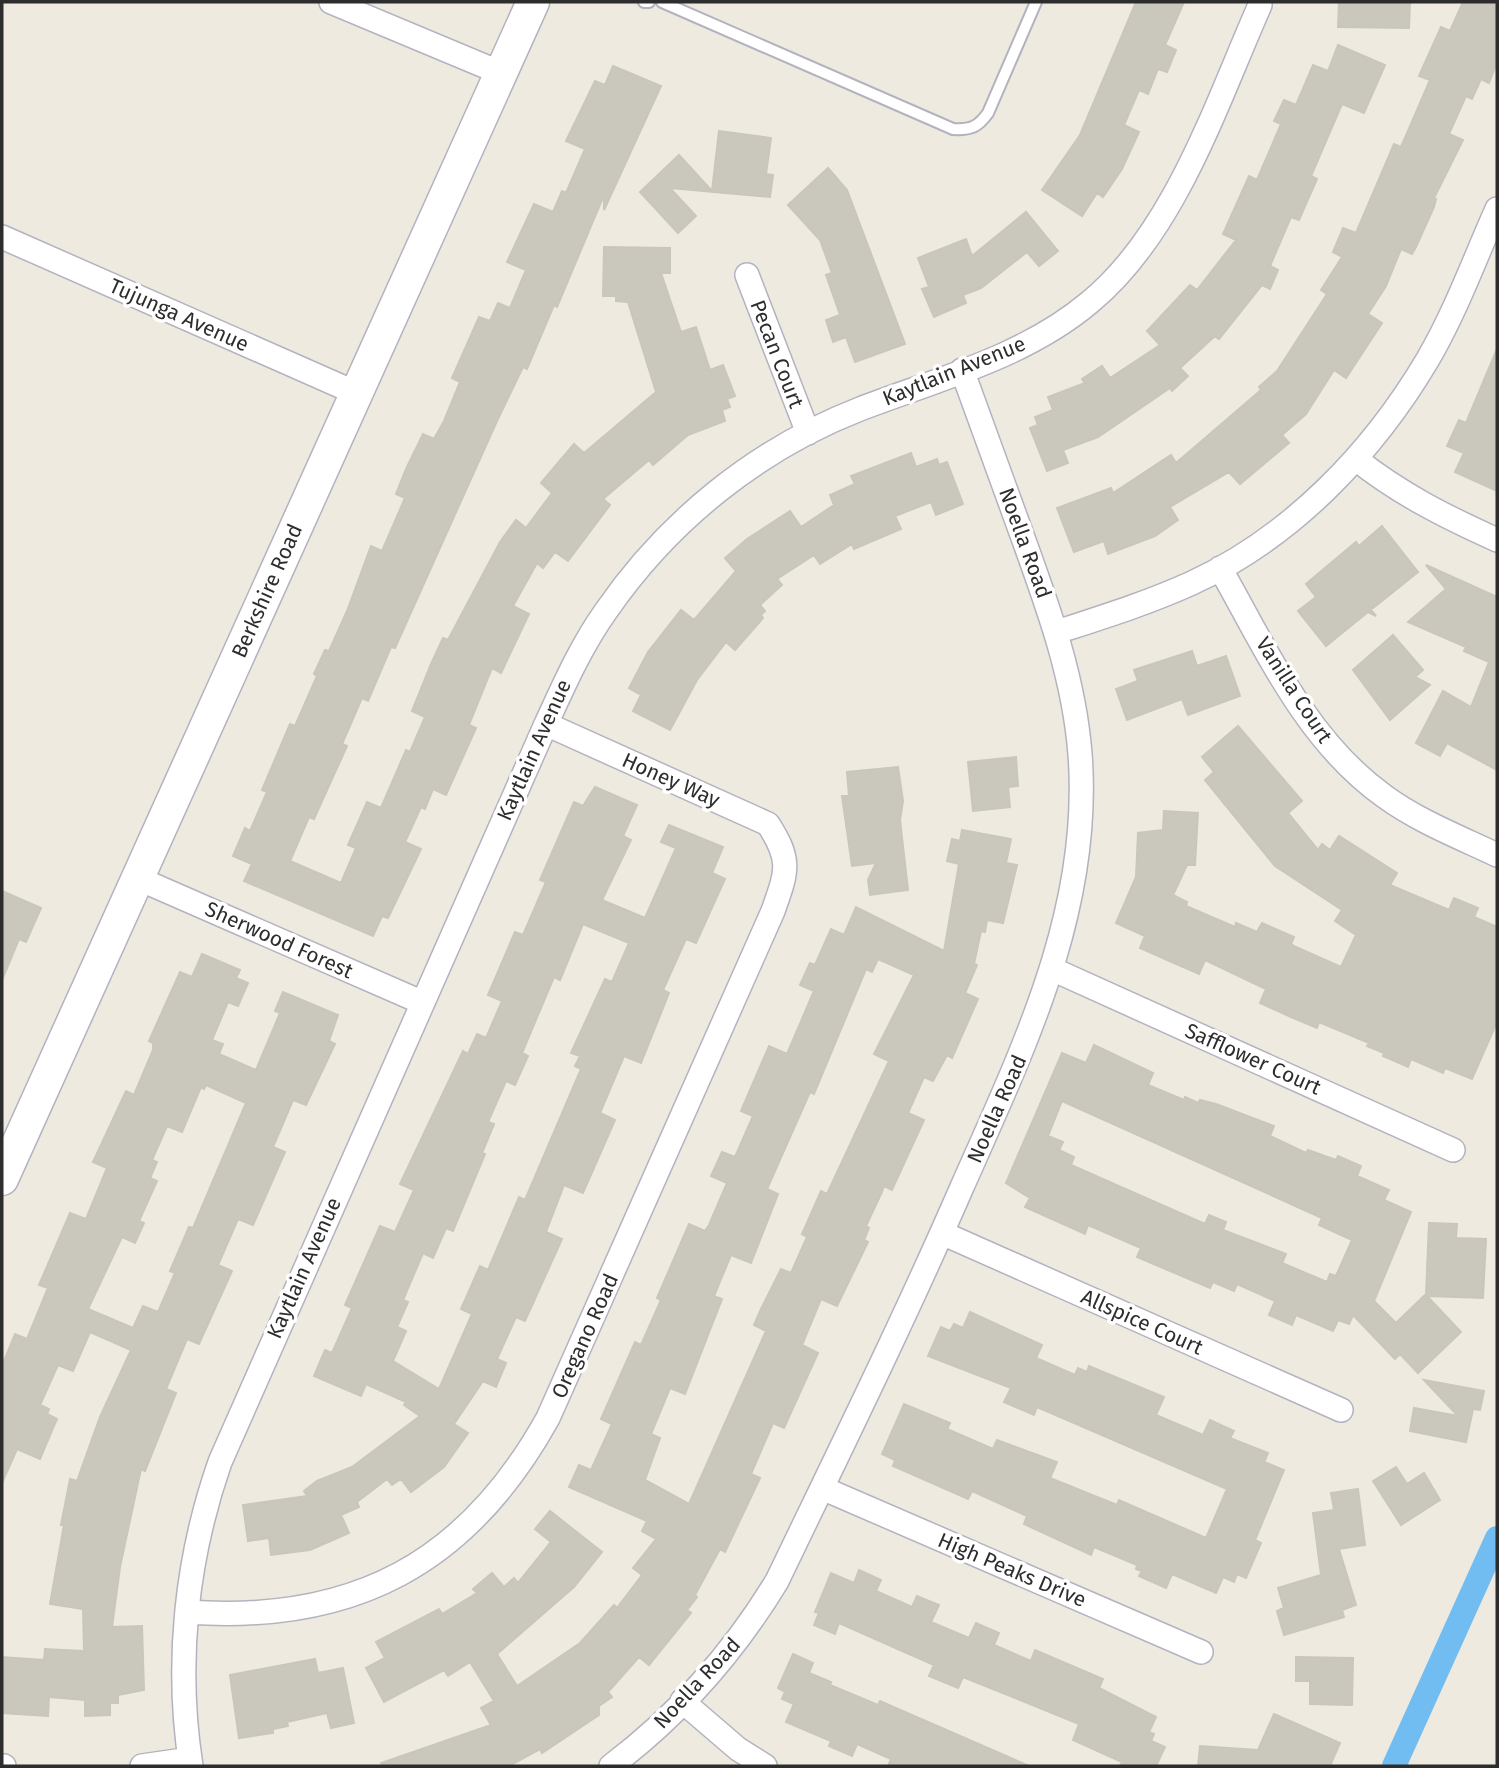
<svg xmlns="http://www.w3.org/2000/svg" width="1499" height="1768" font-family="'Fira Sans',sans-serif">
  <rect width="100%" height="100%" fill="#eeeadf"/>
  <g fill="none" stroke-linecap="round" stroke-linejoin="round">
    <path stroke="#71bdf1" stroke-width="24" d="M1394,1766l103,-228"/>
  </g>
  <path fill="#cac8bd" stroke="#cac6b8" stroke-width="2" fill-rule="evenodd" d="M1136,2h48l-19,43 11,5 -9,22 -9,-3 -10,25 -9,-4 -15,35 15,7 -17,37 -19,28 -6,-4 -15,23 -40,-26 38,-55z
    M1339,2h71l-1,26 -71,-1z
    M1463,2h34v60l-8,21 -8,-4 -9,20 -6,-3 -17,38 14,6 -29,58 2,1 -2,8 -18,40 -4,7 -11,-5 -15,37 -18,28 14,9 -36,55 -12,-8 -28,44 -24,21 7,8 -49,41 -11,-12 -59,35 8,13 -23,16 -47,18 -4,-13 -30,11 -17,-44 54,-20 2,5 58,-38 5,8 85,-73 -2,-3 18,-16 50,-77 -6,-4 21,-33 -9,-5 10,-24 13,5 38,-89 7,3 29,-67 -11,-4 22,-49 9,4z
    M1338,45l47,20 -21,48 -22,-9 -31,72 6,3 -18,41 -8,-3 -21,49 8,4 -8,19 -8,-4 -43,54 -4,-3 -35,32 8,8 -16,15 -2,-3 -72,49 -35,13 5,13 -21,8 -17,-43 8,-3 -3,-8 18,-7 -5,-13 37,-14 -3,-4 20,-13 8,12 50,-33 -13,-14 43,-46 7,5 39,-50 -13,-6 26,-58 8,4 24,-56 -7,-3 10,-21 12,5 17,-40 15,6z
    M613,66l48,20 -57,124v-15l-47,112 -3,-2 -27,64 -4,-2 -26,54 -102,227 -4,-1 -23,54 -6,-3 -20,46 5,2 -15,33 -18,40 -5,-2 -19,44 51,22 15,-35 -8,-3 19,-43 14,6 25,-58 4,2 15,-35 -13,-6 19,-47 12,-26 5,2 52,-98 16,-22 10,8 26,-35 -11,-10 33,-39 10,9 72,-61 -28,-90 -12,-1v-5h-13l1,-49 66,1v25h-9l20,59 15,-5 14,43 13,-5 12,31 -8,3 3,8 -8,3 3,11 -37,14 -35,30 -4,-5 -46,39 7,6 -42,56 -13,-9 -12,16 -6,-5 -24,43 16,8 -28,59 -9,-5 -23,57 7,3 -30,67 -13,-6 -8,20 -4,-2 -16,35 16,7 -33,69 -6,-2 -9,20 -129,-55 8,-17 -19,-8 12,-28 5,3 17,-39 -5,-2 28,-66 5,2 22,-50 -3,-2 11,-24 4,1 18,-40 24,-65 11,5 23,-53 -9,-4 10,-25 17,-35 11,5 10,-18 16,-39 -8,-4 27,-61 11,4 8,-18 12,5 16,-38 -19,-8 27,-58 19,8 9,-21 4,2 19,-44 -19,-8 29,-60 10,4z
    M719,131l52,7 -5,36 7,1 -3,22 -100,-9 26,28 -18,17 -38,-41 39,-37 33,36z
    M828,168l19,22 58,154 -50,18 -9,-25 -13,5 -7,-22 14,-5 -14,-40 6,-2 -12,-33 -32,-35z
    M1026,212l32,39 -19,15 -12,-14 -46,36 -18,7 3,8 -32,14 -12,-28 7,-2 -11,-29 48,-19 6,17z
    M1497,349v142l-42,-19 9,-19 -17,-7 12,-26 7,3z
    M911,453l5,14 21,-8 2,6 8,-3 16,42 -27,11 -5,-13 -36,14 6,13 -47,20 -2,-5 -32,20 -6,-9 -37,24 5,6 -22,20 5,6 -4,4 2,3 -28,32 -9,-8 -29,38 -27,50 -37,-19 8,-16 -12,-7 19,-36 33,-42 13,10 42,-49 -11,-13 22,-19 43,-28 11,16 33,-22 -4,-10 25,-11 -4,-8z
    M1382,526l36,46 -45,36 -6,-3 9,11 -8,-4 -42,34 -28,-35 18,-14 -10,-13 50,-42 3,4z
    M1426,565l71,32v173l-50,-27 -7,13 -24,-13 27,-52 28,16 18,-45 -25,-11 2,-4 -58,-25 38,-33z
    M1393,635l30,35 -8,7 15,8 -40,35 -37,-50z
    M1192,651l5,15 29,-10 14,40 -52,19 -6,-16 -55,21 -11,-31 22,-8 -4,-11z
    M1238,726l64,75 -14,12 30,37 4,-6 8,6 9,-14 58,37 -7,12 59,25 5,-12 24,10 -4,9 23,10v95l-25,57 -27,-11 -2,5 -32,-14 -3,8 -25,-11 1,-3 -17,-7 2,-3 -50,-21 -2,6 -26,-11 -31,-14 6,-14 -61,-29 -6,14 -25,-11 -34,-15 5,-12 -29,-13 20,-46 2,-44 25,-3 1,-19 34,2 -3,52h-8l-14,30 14,7 -1,4 49,21 1,-4 21,9 5,-9 32,14 -3,7 5,3 45,20 15,-32 -21,-14 7,-11 -67,-44 -70,-86 9,-8 -12,-15z
    M1016,757l2,29 -10,1 2,20 -37,4 -5,-49z
    M898,767l5,34 -3,19 8,70 -38,5 -2,-15 8,-17 -24,3 -10,-70h7l-2,-24z
    M595,787l42,18 -14,31 8,4 -29,60 43,18 31,-70 -15,-6 8,-17 54,22 -11,26 13,6 -29,64 -10,-4 -23,51 6,3 -28,70 -17,-7 -24,57 15,7 -32,73 -19,-8 -18,47 16,7 -37,82 -9,-4 -19,42 9,4 -10,24 -13,-6 -29,43 14,9 -24,34 -33,25 -10,-13 -9,6 -5,-6 -30,23 2,5 -18,8 8,18 -39,17 -39,5 -2,-17 -21,3 -5,-36 64,-9 -3,-5 13,-10 35,-14 68,-51 -16,-11 2,-3 -40,-18 -5,12 -47,-20 11,-26 7,3 20,-45 -7,-3 35,-79 15,6 19,-42 -14,-6 63,-133 5,3 9,-20 9,4 16,-37 -14,-6 27,-63 8,3 23,-53 -6,-2 34,-78 9,4zM583,924l46,19 -17,39 -7,-3 -34,74 9,3 -5,10 6,3 -56,131 -6,-3 -31,73 -8,-4 -19,43 11,5 -33,75 -46,-28 13,-30 -9,-4 11,-25 -5,-2 20,-47 10,5 13,-30 7,3 32,-77 -3,-1 12,-29 -6,-2 18,-41 9,4 13,-29 -6,-3 32,-76 6,3z
    M962,830l49,9 -5,24 11,2 -14,58 -16,-3 -2,12 -4,-1 -7,33 3,1 -12,28 13,6 -26,59 -5,-3 -14,26 -9,-4 -16,36 16,7 -32,70 -8,-4 -2,6 -16,34 3,2 -5,12 4,2 -31,64 -16,-7 -19,46 16,8 -34,75 -11,-5 -22,51 9,4 -35,74 -5,-3 -25,46 2,2 -10,13 4,3 -42,52 -10,-8 -31,35 4,5 -13,9v9l-57,38 -2,-4 -31,17h-127l-1,-3 110,-38 -10,-17 13,-7 -24,-39 -22,14 -4,-6 -60,32 -18,-34 19,-10 -9,-16 63,-33 3,5 35,-21 -4,-4 19,-16 12,14 10,-9 4,5 33,-41 -16,-13 15,-18 52,41 -28,35 -77,67 20,32 63,-43 34,-38 3,3 25,-33 -9,-7 23,-29 -14,-8 5,-10 -78,-34 10,-22 12,5 21,-46 -11,-5 34,-77 6,3 20,-45 -4,-2 32,-74 16,7 4,-6 18,-42 -16,-7 11,-24 13,5 18,-41 -12,-5 28,-65 18,8 27,-63 -14,-6 10,-22 5,2 16,-36 13,6 12,-28 88,44 15,-87 -12,-3 5,-22 8,2zM878,959l36,16 -40,79 15,7 -62,133 -6,-3 -19,43 5,3 -16,36 -10,-4 -20,40 -7,16 12,6 -77,173 -44,-24 15,-42 -9,-4 19,-46 15,6 37,-95 -8,-3 17,-41 20,8 27,-69 -11,-5 43,-97 4,2 52,-125 6,3z
    M2,891l39,17 -15,34 -7,-3 -17,41z
    M202,954l38,16 -4,8 12,5 -10,23 -10,-4 -16,38 11,4 -4,10 37,16 24,-57 -5,-2 8,-19 55,23 -9,26 6,3 -29,61 -13,-5 -20,47 12,5 -32,73 -15,-6 -20,46 14,6 -33,73 -12,-5 -21,50 10,4 -31,78 -4,-2 -21,98 -8,60 30,-1 2,64 -26,5v8h-8v12l-25,1v-16l-36,-3 -1,19 -46,-3v-56l42,3 1,-11 39,2 -1,-42 -33,-5 14,-79h-3l9,-46 7,2 23,-64 31,-67 -41,-18 -17,39 -15,-6 -18,40 9,4 -2,5 10,5 -17,40 -23,-10 -15,34v-117l13,-32 12,5 21,-51 -9,-3 31,-72 16,6 21,-51 -14,-6 33,-71 8,4 19,-45v-7l-4,-2 31,-69 12,5zM206,1085l40,18 -53,125 -4,-1 -19,44 5,2 -17,39 -15,-6 -10,22 -45,-19 34,-72 13,6 9,-20 -5,-2 18,-40 -7,-3 7,-16 -5,-2 15,-34 15,6 19,-45 3,2z
    M1094,1045l59,28 -5,12 36,15 1,-3 13,6 2,-3 16,4 58,22 -4,10 36,17 2,-3 28,10 2,-4 23,10 -4,10 32,14 -5,10 27,12 -37,89 22,22 30,-29 3,-71 28,1 -1,14 30,1 -3,59 -56,-2 34,36 -43,41 -18,-19 -5,5 -42,-44 -4,9 -11,-4 -5,11 -37,-16 -4,10 -23,-10 6,-14 -38,-17 -3,7 -21,-9 -3,6 -73,-31 4,-9 -53,-23 -3,9 -60,-27 5,-9 -24,-15 56,-130 24,10zM1062,1101l260,117 -3,7 33,15 -16,36 -6,-2 -3,8 -45,-19 4,-9 -63,-24 3,-8 -17,-7 -4,9 -134,-59 3,-8 -15,-7 4,-8 -15,-6z
    M970,1312l72,33 -6,13 39,17 3,-7 9,4 2,-6 75,31 -8,18 47,20 7,-15 24,11 -4,7 38,15 -4,9 20,8 -29,70 6,3 -15,35 -9,-4 -3,8 -11,-5 -7,16 -44,-19 -6,14 -27,-12 3,-5 -6,-2 1,-4 -43,-18 -3,8 -67,-31 3,-8 -55,-25 -4,8 -75,-33 2,-6 -13,-6 22,-50 46,19 -3,6 46,20 4,-9 60,22 -7,16 67,27 2,-5 87,38 21,-49 -190,-82 -3,8 -30,-13 7,-14 -83,-32 13,-29 9,4 4,-7 9,4z
    M1424,1380l60,11 -4,19 -7,-1 -7,33 -56,-11 4,-23 44,8z
    M1396,1467l11,17 17,-11 16,27 -39,25 -28,-44z
    M1358,1489l7,56 -26,4 17,56 -14,5 2,7 -60,18 -7,-24 7,-3 -6,-20 43,-13 -8,-62 21,-3 -3,-17z
    M859,1570l22,10 -5,11 36,16 5,-11 22,9 -8,17 38,16 7,-15 23,10 -5,12 37,16 4,-11 68,29 -4,9 57,29 -7,15 5,2 -3,7 14,6 -9,19h-36l2,-4 -49,-22 6,-16 -116,-47 -5,11 -29,-12 5,-11 -95,-42 -4,11 -21,-9 5,-12 -4,-1 16,-39 23,10z
    M793,1654l20,9 -4,10 22,9 -1,3 48,20 2,-4 149,65h-141l3,-7 -34,-15 -5,12 -23,-10 2,-5 -45,-19 8,-18 -12,-5 3,-7 -7,-4z
    M1296,1657l57,1 -1,47 -42,-1v-23h-14z
    M315,1659l3,14 25,-5 11,55 -23,5 -4,-15 -40,9 1,4 -15,3v4l-34,5 -9,-63z
    M1274,1714l66,29 -10,23h-132l2,-20 58,4z"/>
  <g fill="none" stroke-linecap="round" stroke-linejoin="round">
    <g stroke="#b3b3c0" stroke-width="14">
      <path id="lane" d="M644,2h5
        M662,2l291,127c18,1 25,-2 35,-16l48,-111"/>
    </g>
    <g stroke="#b3b3c0" stroke-width="26">
      <path id="street" d="M331,2l170,71
        M2,237l354,156
        M747,275l61,158
        M1356,459c44,35 90,58 141,81
        M1220,568c46,81 86,172 164,228 34,25 75,41 113,59
        M1057,632c46,-15 91,-29 135,-49 100,-46 181,-131 236,-224 28,-48 47,-101 69,-150
        M137,878l284,124
        M1052,969l401,181
        M942,1233l399,177
        M822,1488l379,164
        M187,1612c166,12 280,-48 361,-194l225,-507c14,-40 19,-50 -5,-87l-222,-100
        M682,1701l56,48 27,17
        M2,1766h2
        M142,1766l48,-7
        M191,1766c-16,-102 -5,-207 29,-304l326,-738c18,-39 35,-78 60,-113 62,-90 151,-162 254,-202 78,-30 165,-52 230,-107 85,-70 126,-198 170,-297
        M611,1766c66,-50 123,-114 166,-185 63,-131 127,-261 185,-394 61,-138 130,-277 118,-433 -6,-77 -32,-147 -58,-219 -20,-55 -40,-110 -60,-165"/>
    </g>
    <g stroke="#b3b3c0" stroke-width="35">
      <path id="secondary" d="M2,1179l531,-1177"/>
    </g>
    <use href="#lane" stroke="#fff" stroke-width="10"/>
    <use href="#street" stroke="#fff" stroke-width="23"/>
    <use href="#secondary" stroke="#fff" stroke-width="32"/>
  </g>
  <g text-anchor="middle" stroke-width="7" stroke-linejoin="round" paint-order="stroke">
    <g font-size="21" fill="#2d2d2d" stroke="#fff">
      <text transform="translate(179 315) rotate(24)" y="7">Tujunga Avenue</text>
      <text transform="translate(777 354) rotate(69)" y="7">Pecan Court</text>
      <text transform="translate(954 371) rotate(-22)" y="7">Kaytlain Avenue</text>
      <text transform="translate(1025 543) rotate(70)" y="7">Noella Road</text>
      <text transform="translate(267 591) rotate(-66)" y="7">Berkshire Road</text>
      <text transform="translate(1294 690) rotate(57)" y="7">Vanilla Court</text>
      <text transform="translate(534 750) rotate(-66)" y="7">Kaytlain Avenue</text>
      <text transform="translate(671 780) rotate(24)" y="7">Honey Way</text>
      <text transform="translate(279 940) rotate(24)" y="7">Sherwood Forest</text>
      <text transform="translate(1253 1059) rotate(24)" y="7">Safflower Court</text>
      <text transform="translate(997 1109) rotate(-66)" y="7">Noella Road</text>
      <text transform="translate(304 1268) rotate(-66)" y="7">Kaytlain Avenue</text>
      <text transform="translate(1142 1322) rotate(24)" y="7">Allspice Court</text>
      <text transform="translate(585 1336) rotate(-66)" y="7">Oregano Road</text>
      <text transform="translate(1012 1570) rotate(23)" y="7">High Peaks Drive</text>
      <text transform="translate(697 1683) rotate(-47)" y="7">Noella Road</text>
    </g>
  </g>
  <rect width="1499" height="1768" fill="none" stroke="#2d2d2d" stroke-width="7"/>
</svg>
